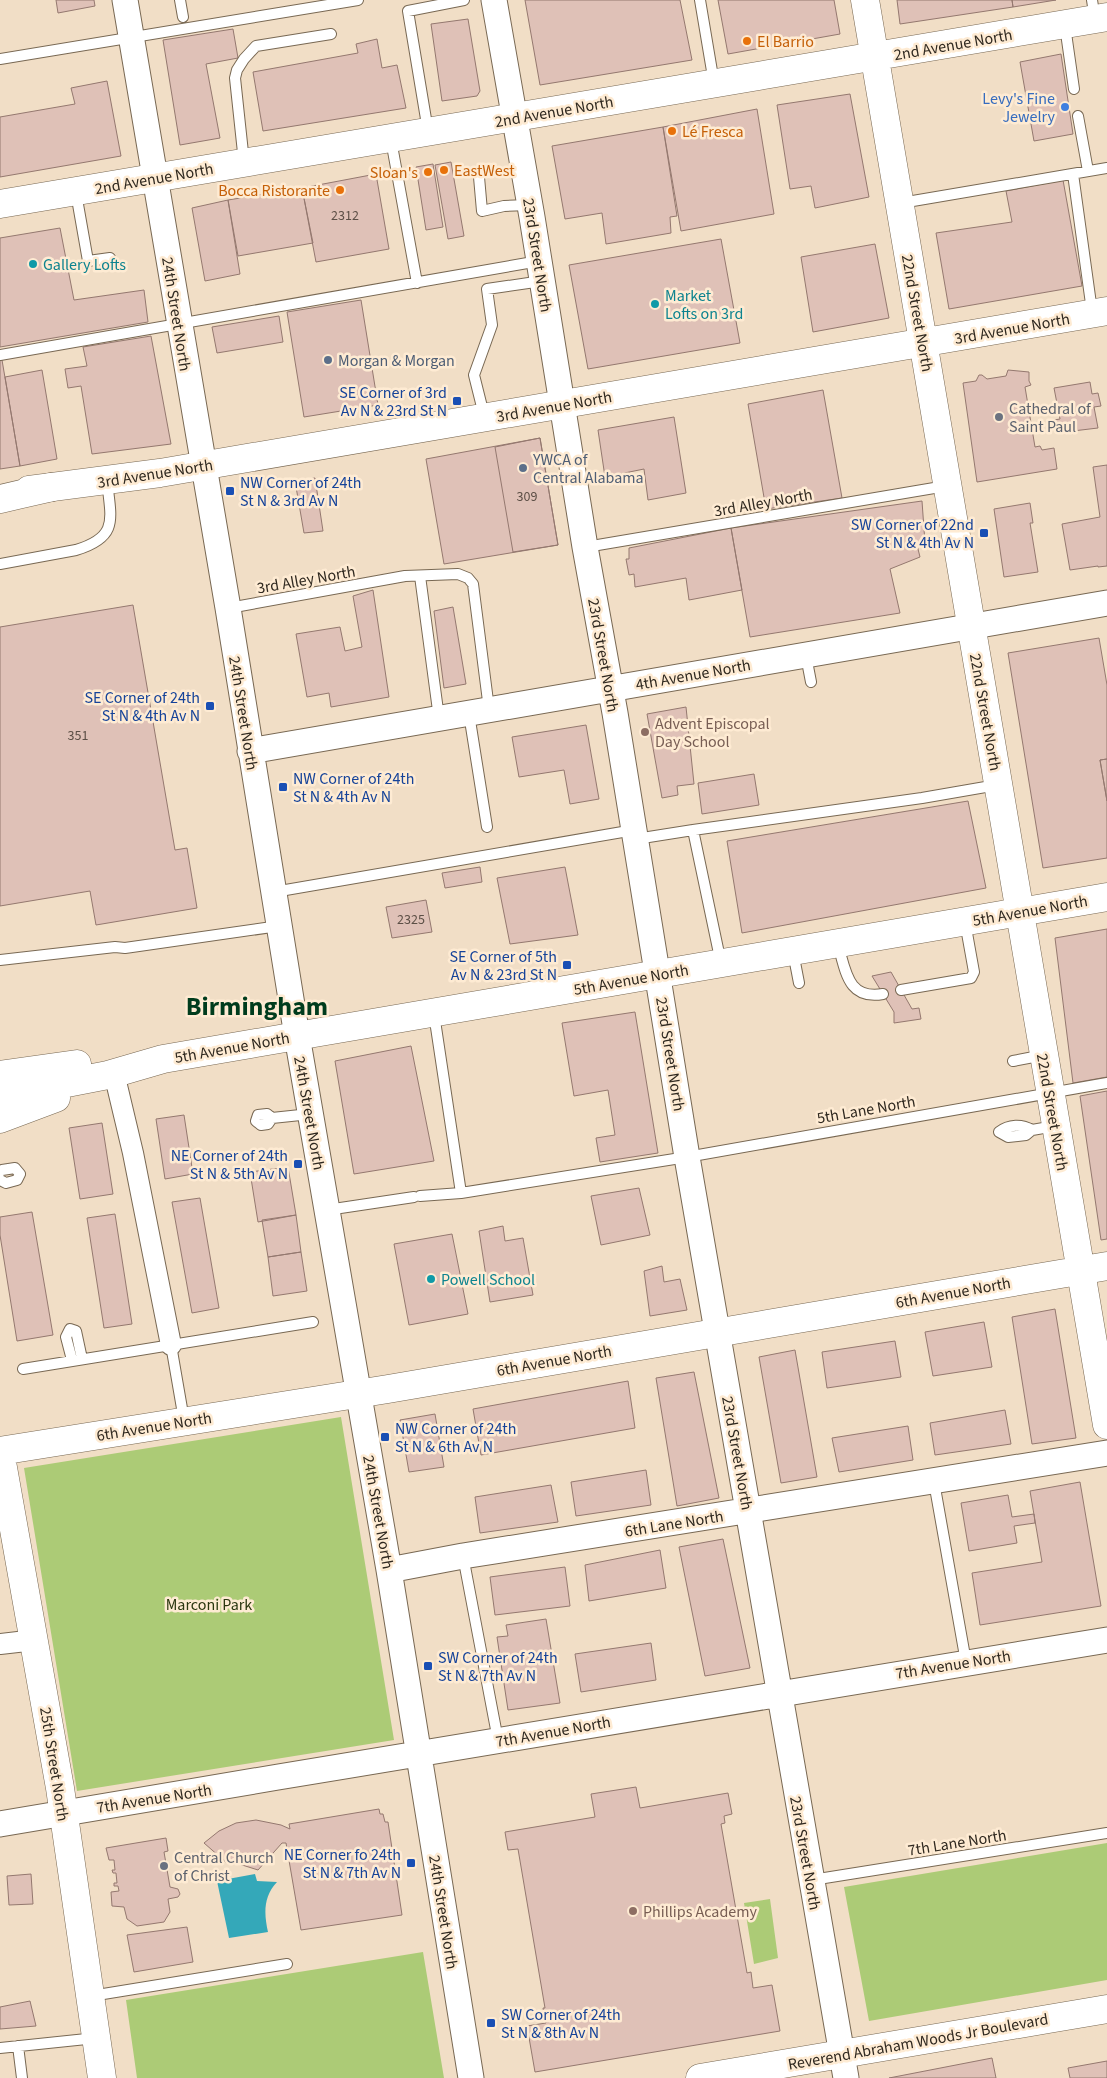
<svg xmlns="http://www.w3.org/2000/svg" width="1107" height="2078" font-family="'Source Sans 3',sans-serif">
  <rect width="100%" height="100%" fill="#f1dec6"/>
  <path fill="#accb76" d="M341,1417l53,323 -317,51 -53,-323z
    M1107,1843v137l-238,41 -25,-134z
    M770,1899l8,59 -24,6 -10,-61z
    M423,1952l21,126h-307l-11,-78z"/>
  <path fill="#34a8b9" d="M255,1874l2,7 20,1c-14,15 -13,32 -9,50l-39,6 -12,-57z"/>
  <path fill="#dfc1b7" stroke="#94786f" d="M56,0h38l1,6 -37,7z
    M525,0h155l12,60 -152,25z
    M718,0h116l6,34 -112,20z
    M897,0h115l1,7 -113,17z
    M1012,0h44l-43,7z
    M468,19l12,72 -3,5 -35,5 -11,-77z
    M233,29l5,29 -32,6 14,74 -40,7 -17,-105z
    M377,39l5,29 15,-3 9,43 -143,23 -10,-59 105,-19 -2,-9z
    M1061,54l12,80 -39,7 -14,-79z
    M107,81l14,75 -121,21v-60l75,-13 -4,-16z
    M850,94l19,103 -54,11 -4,-22 -21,3 -13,-84z
    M757,109l17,105 -93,17 -18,-104z
    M663,127l14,89 -7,1 1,16 -65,11 -4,-31 -37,6 -13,-73z
    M451,162l13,74 -16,3 -13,-74z
    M433,164l10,63 -17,3 -10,-63z
    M376,174l13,75 -73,13 -14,-74z
    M1063,180l19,106 -133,23 -13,-76 76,-11 -6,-31z
    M302,188l11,55 -75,13 -10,-56z
    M228,200l12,74 -35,7 -13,-73z
    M60,228l14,72 70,-10 4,32 -148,25v-109z
    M721,239l19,104 -152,26 -19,-104z
    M875,244l14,74 -76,14 -12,-75z
    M361,300l17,105 -74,12 -17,-105z
    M279,316l4,26 -66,11 -5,-26z
    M151,336l20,108 -79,10 -11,-68 -13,2 -3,-19 22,-3 -4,-19z
    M0,360h2l18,106 -20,3z
    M42,370l15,89 -37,7 -15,-89z
    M1008,370l21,2v9l2,4 -6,2 10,60 5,-1 2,4 12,-2 3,21 -80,13 -14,-99 13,-2 3,-6h3l5,4 19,-3z
    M1090,382l2,12 6,-1 3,13 -7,1 4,21 -42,5 -2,-13 6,-1 -6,-31z
    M823,390l19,108 -76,11 -18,-105z
    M674,417l12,76 -38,7 -4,-31 -39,8 -7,-47z
    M540,438l18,107 -114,19 -18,-105z
    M540,438l18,107 -45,7 -18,-105z
    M1107,465v101l-9,1v-1l-28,4 -8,-46 38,-7 -7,-50z
    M315,478l8,53 -19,2 -9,-52z
    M922,501l3,42 -8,2 3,12 -30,12 10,44 -150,24 -19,-109z
    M1030,503l3,20h-3l8,49 -34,5 -10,-68z
    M731,528l11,62 -53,10 -3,-22 -51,9 -1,-13 -5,1 -3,-16h3v-11z
    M373,590l16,107 -58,10 -2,-14 -22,4 -11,-63 44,-7 5,24 17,-4 -9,-51z
    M133,605l42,245 12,-2 10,60 -101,17 -6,-34 -90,15v-279z
    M453,607l13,77 -22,4 -10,-77z
    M1099,638l8,47v74l-7,1 7,41v57l-64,10 -35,-215z
    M686,707l8,77 -17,2 1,9 -16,3 -15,-84z
    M586,725l13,74 -29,5 -6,-34 -45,7 -7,-40z
    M1107,759v42l-7,-41z
    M754,774l5,31 -57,9 -4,-31z
    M968,801l18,87 -244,45 -15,-92z
    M480,867l2,15 -37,6 -3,-15z
    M565,867l13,68 -68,9 -13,-66z
    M426,900l6,32 -40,6 -6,-31z
    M1107,929v148l-34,6 -18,-145z
    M891,972l21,37 7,-1 2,11 -27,4v-11l-22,-36z
    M635,1012l23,141 -58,9 -4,-24 19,-3 -7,-45 -34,6 -12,-73z
    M411,1046l23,115 -80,13 -19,-113z
    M1107,1091v148l-6,1 -21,-144z
    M184,1115l9,59 -28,5 -9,-60z
    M102,1123l11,71 -33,5 -11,-71z
    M288,1167l8,48 -38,7 -8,-50z
    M639,1188l11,47 -49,10 -10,-49z
    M200,1198l19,110 -27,5 -20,-111z
    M32,1212l21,123 -36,6 -17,-106v-18z
    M115,1214l17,110 -28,4 -17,-110z
    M296,1215l5,37 -33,5 -6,-37z
    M503,1226l2,15 18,-3 10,57 -43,7 -11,-71z
    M452,1234l16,80 -59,11 -15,-81z
    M301,1252l6,39 -34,5 -5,-39z
    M662,1266l2,16 16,-3 7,31 -37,6 -6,-45z
    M1055,1309l21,129 -44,6 -20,-127z
    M984,1322l8,45 -59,9 -8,-44z
    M895,1341l6,36 -74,11 -5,-36z
    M795,1350l22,127 -36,6 -22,-126z
    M694,1372l25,126 -42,8 -21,-128z
    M628,1381l7,47 -154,27 -8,-46z
    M1005,1410l6,34 -76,11 -5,-32z
    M435,1414l9,53 -35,5 -9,-52z
    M908,1426l5,34 -74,12 -7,-34z
    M646,1470l5,35 -75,11 -5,-34z
    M1080,1482l21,124 -121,19 -8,-52 70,-11 -12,-71z
    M551,1485l7,37 -78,11 -5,-36z
    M1008,1495l4,22 22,-3 1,9 -21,3 3,17 -48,8 -8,-48z
    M723,1539l27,129 -45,8 -26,-129z
    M660,1550l6,38 -77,13 -4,-36z
    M565,1567l5,39 -75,9 -5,-38z
    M546,1619l14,84 -52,7 -11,-73 11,-1 -2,-11z
    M651,1643l5,37 -75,12 -6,-38z
    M636,1787l4,21 88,-15 4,21 -8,2 1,7 -4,1 26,149 4,-1 2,16 19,-3 8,46 -245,41 -8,-46 19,-3 -3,-15h2l-27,-159 -10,1 -3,-18 90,-15 -4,-23z
    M379,1809l1,5h3l2,8h3l14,93 -101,15 -15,-87h-4l-24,27 -19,-6h-11l-24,-21 15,-12 17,-8 20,-3 25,5 9,4 -1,-5z
    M166,1838l2,13 -4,1 6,35 8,2 2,5 -2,3 -10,2 2,13 -6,10 -27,4 -10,-7 -3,-12 -12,-1 -1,-14 8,-1 -1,-5h-4v-3h3l-1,-10h-3l-1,-3h3l-1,-10h-5l-3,-12z
    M31,1874l2,30 -24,1 -2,-29z
    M187,1927l6,35 -59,10 -7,-37z
    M30,2001l6,25 -36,3v-22z
    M992,2058l4,20h-107z
    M1107,2061v17h-37l-2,-10z"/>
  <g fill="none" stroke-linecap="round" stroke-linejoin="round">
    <g stroke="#786853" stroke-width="12">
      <path id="service" d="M180,0l3,17
        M700,0l14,83
        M1092,0l3,19
        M1065,26l9,63
        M0,59l358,-59
        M1078,116l10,55
        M428,131l-20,-120 56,-11
        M391,140l26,143
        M244,162l-9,-84 2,-8 7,-11 12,-13 75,-12
        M1073,174l19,137
        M479,177l3,34 22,-5 25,-1
        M76,193l12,68 22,-3
        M901,203l206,-35
        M0,355l539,-94
        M484,415l-10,-40 18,-50 -5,-36 55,-8
        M586,547l360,-61
        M0,564l76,-14c43,-13 35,-31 31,-69
        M420,576l19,142
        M229,608l176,-32 53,-2 10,4 5,6 16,125
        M806,656l5,26
        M469,714l18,113
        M636,839l57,-9
        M274,892l360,-62
        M838,945c8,27 10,55 45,49
        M793,952l6,31
        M0,960l115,-13 10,1 154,-22
        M721,963l-28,-133 229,-32 75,-13
        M901,990l70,-12 3,-6 -9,-50
        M434,1014l27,179 226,-36 420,-74
        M1013,1061l31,-6
        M267,1114l5,4 -4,6 -7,1 -5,-4 2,-6z
        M272,1118l38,-4
        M1032,1130c-10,-6 -23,-6 -33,2l9,5 18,-2 6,-5 23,-4
        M0,1172l2,-2 13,-2 5,6 -3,6 -11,3 -6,-3
        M420,1196l41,-3
        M327,1210l87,-13
        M171,1345l13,75
        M72,1360l-6,-23 4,-8 6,2 6,28
        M23,1369l290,-47
        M934,1482l32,180
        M463,1556l35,184
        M812,1880l295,-47
        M91,1996l196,-32
        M18,2046l4,32
        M0,2048l96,-10"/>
    </g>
    <g stroke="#786853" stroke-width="22">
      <path id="minor" d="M114,1073l19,80 38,192
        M0,1644l35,-4"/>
    </g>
    <g stroke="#786853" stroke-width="27">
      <path id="tertiary" d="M125,0l103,608 69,428 92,534 82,508
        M494,0l38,217 53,330 30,166 72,444 159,921
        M250,751l857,-148
        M389,1570l74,-14 644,-103
        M0,1824c369,-62 738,-126 1107,-184"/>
    </g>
    <g stroke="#786853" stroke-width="29">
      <path id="secondary" d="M865,0l242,1425
        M0,204l1107,-187
        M29,490l131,-17 947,-162
        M0,1075l77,-11
        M0,1096l108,-21 55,-16 944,-162
        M0,1119l56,-21
        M0,1451l388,-62 719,-123
        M0,1451l60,337 42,290
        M700,2078l407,-69"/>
    </g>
    <g stroke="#786853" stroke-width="29">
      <path id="motorway" d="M0,499l52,-12"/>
    </g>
    <use href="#service" stroke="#fff" stroke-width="10"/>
    <use href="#minor" stroke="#fff" stroke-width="20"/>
    <use href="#tertiary" stroke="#fff" stroke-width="25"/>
    <use href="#secondary" stroke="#fff" stroke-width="28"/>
    <use href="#motorway" stroke="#fff" stroke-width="28"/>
  </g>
  <g fill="#e8710a" stroke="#feebd3" stroke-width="2">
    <circle cx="747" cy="41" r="5"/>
    <circle cx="672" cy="131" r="5"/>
    <circle cx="444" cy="170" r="5"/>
    <circle cx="428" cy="172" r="5"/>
    <circle cx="340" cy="190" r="5"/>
  </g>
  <circle fill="#3f7fe0" stroke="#feebd3" stroke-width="2" cx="1065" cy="107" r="5"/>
  <g fill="#0f9aa8" stroke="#feebd3" stroke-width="2">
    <circle cx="33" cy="264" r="5"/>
    <circle cx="655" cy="304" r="5"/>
    <circle cx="431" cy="1279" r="5"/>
  </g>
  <g fill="#5c6f8a" stroke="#feebd3" stroke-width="2">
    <circle cx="328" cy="360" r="5"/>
    <circle cx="523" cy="468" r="5"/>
  </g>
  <g fill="#1a4fb4" stroke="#feebd3" stroke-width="2">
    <rect x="452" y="396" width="10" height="10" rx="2.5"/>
    <rect x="225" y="486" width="10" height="10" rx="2.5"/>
    <rect x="979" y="528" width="10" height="10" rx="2.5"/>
    <rect x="205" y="701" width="10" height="10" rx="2.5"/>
    <rect x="278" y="782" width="10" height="10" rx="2.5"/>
    <rect x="562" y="960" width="10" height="10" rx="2.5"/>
    <rect x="293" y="1159" width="10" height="10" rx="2.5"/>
    <rect x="380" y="1432" width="10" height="10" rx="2.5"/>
    <rect x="423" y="1661" width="10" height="10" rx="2.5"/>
    <rect x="406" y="1858" width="10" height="10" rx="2.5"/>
    <rect x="486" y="2018" width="10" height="10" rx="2.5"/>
  </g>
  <g fill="#6b7280" stroke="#feebd3" stroke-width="2">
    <circle cx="999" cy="417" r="5"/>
    <circle cx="164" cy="1866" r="5"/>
  </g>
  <g fill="#8d6e63" stroke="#feebd3" stroke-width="2">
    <circle cx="645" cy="732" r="5"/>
    <circle cx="633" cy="1911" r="5"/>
  </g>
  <g text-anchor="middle" stroke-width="5" stroke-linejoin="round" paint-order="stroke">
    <g font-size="14" fill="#5c4f46">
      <text x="345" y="220">2312</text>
      <text x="527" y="501">309</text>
      <text x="78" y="740">351</text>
      <text x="411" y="924">2325</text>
    </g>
    <g font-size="16" fill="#c56008" stroke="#feebd3" text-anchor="start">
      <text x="757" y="47">El Barrio</text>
      <text x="682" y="137">Lé Fresca</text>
      <text x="454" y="176">EastWest</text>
      <text x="418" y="178" text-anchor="end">Sloan's</text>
      <text x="330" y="196" text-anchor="end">Bocca Ristorante</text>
    </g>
    <g font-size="16" fill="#302920" stroke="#feebd3">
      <text transform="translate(953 44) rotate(-10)" y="6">2nd Avenue North</text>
      <text transform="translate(554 111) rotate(-10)" y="6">2nd Avenue North</text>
      <text transform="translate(154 178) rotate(-10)" y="6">2nd Avenue North</text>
      <text transform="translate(538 255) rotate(81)" y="6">23rd Street North</text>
      <text transform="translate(918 313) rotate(80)" y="6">22nd Street North</text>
      <text transform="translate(177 314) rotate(81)" y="6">24th Street North</text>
      <text transform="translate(1012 328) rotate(-10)" y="6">3rd Avenue North</text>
      <text transform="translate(554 406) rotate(-10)" y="6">3rd Avenue North</text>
      <text transform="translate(155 473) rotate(-9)" y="6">3rd Avenue North</text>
      <text transform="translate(763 502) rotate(-10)" y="6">3rd Alley North</text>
      <text transform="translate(306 579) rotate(-10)" y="6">3rd Alley North</text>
      <text transform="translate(604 655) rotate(80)" y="6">23rd Street North</text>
      <text transform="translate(693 674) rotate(-10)" y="6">4th Avenue North</text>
      <text transform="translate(986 712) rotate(80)" y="6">22nd Street North</text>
      <text transform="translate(244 713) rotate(81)" y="6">24th Street North</text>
      <text transform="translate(1030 910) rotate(-10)" y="6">5th Avenue North</text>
      <text transform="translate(631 979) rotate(-10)" y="6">5th Avenue North</text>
      <text transform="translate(232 1047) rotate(-10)" y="6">5th Avenue North</text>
      <text transform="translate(671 1054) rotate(81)" y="6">23rd Street North</text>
      <text transform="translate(866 1109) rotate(-10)" y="6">5th Lane North</text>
      <text transform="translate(1053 1112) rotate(80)" y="6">22nd Street North</text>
      <text transform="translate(310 1113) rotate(80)" y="6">24th Street North</text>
      <text transform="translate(953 1292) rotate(-10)" y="6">6th Avenue North</text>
      <text transform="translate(554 1360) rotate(-10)" y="6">6th Avenue North</text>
      <text transform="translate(154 1426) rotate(-9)" y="6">6th Avenue North</text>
      <text transform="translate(738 1453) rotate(80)" y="6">23rd Street North</text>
      <text transform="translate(379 1512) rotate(80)" y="6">24th Street North</text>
      <text transform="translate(674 1523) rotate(-9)" y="6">6th Lane North</text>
      <text transform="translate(953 1664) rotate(-9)" y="6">7th Avenue North</text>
      <text transform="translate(553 1731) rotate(-10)" y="6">7th Avenue North</text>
      <text transform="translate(55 1764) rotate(81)" y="6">25th Street North</text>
      <text transform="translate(154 1798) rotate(-9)" y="6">7th Avenue North</text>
      <text transform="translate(957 1842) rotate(-9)" y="6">7th Lane North</text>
      <text transform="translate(806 1853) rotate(80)" y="6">23rd Street North</text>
      <text transform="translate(444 1912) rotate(81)" y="6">24th Street North</text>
      <text transform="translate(918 2041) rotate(-10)" y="6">Reverend Abraham Woods Jr Boulevard</text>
    </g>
    <g font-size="16" fill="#366cbe" stroke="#feebd3" text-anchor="end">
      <text x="1055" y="104">Levy's Fine<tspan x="1055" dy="18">Jewelry</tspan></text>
    </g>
    <g font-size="16" fill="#0d838f" stroke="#feebd3" text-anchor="start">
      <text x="43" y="270">Gallery Lofts</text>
      <text x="665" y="301">Market<tspan x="665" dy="18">Lofts on 3rd</tspan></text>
      <text x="441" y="1285">Powell School</text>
    </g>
    <g font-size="16" fill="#4e5e75" stroke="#feebd3" text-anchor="start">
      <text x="338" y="366">Morgan &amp; Morgan</text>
      <text x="533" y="465">YWCA of<tspan x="533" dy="18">Central Alabama</tspan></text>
    </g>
    <g font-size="16" fill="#164399" stroke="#feebd3" text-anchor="end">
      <text x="447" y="398">SE Corner of 3rd<tspan x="447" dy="18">Av N &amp; 23rd St N</tspan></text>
      <text x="240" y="488" text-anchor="start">NW Corner of 24th<tspan x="240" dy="18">St N &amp; 3rd Av N</tspan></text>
      <text x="974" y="530">SW Corner of 22nd<tspan x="974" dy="18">St N &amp; 4th Av N</tspan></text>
      <text x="200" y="703">SE Corner of 24th<tspan x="200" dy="18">St N &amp; 4th Av N</tspan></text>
      <text x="293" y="784" text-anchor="start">NW Corner of 24th<tspan x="293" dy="18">St N &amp; 4th Av N</tspan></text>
      <text x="557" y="962">SE Corner of 5th<tspan x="557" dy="18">Av N &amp; 23rd St N</tspan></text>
      <text x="288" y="1161">NE Corner of 24th<tspan x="288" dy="18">St N &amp; 5th Av N</tspan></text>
      <text x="395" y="1434" text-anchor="start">NW Corner of 24th<tspan x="395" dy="18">St N &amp; 6th Av N</tspan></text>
      <text x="438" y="1663" text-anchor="start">SW Corner of 24th<tspan x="438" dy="18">St N &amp; 7th Av N</tspan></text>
      <text x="401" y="1860">NE Corner fo 24th<tspan x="401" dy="18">St N &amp; 7th Av N</tspan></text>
      <text x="501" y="2020" text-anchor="start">SW Corner of 24th<tspan x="501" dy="18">St N &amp; 8th Av N</tspan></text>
    </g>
    <g font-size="16" fill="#5b616d" stroke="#feebd3" text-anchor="start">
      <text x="1009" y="414">Cathedral of<tspan x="1009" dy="18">Saint Paul</tspan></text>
      <text x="174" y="1863">Central Church<tspan x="174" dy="18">of Christ</tspan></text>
    </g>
    <g font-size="16" fill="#785e54" stroke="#feebd3" text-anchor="start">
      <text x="655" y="729">Advent Episcopal<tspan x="655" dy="18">Day School</tspan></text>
      <text x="643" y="1917">Phillips Academy</text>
    </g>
    <g font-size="16" fill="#2a360f" stroke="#feebd3">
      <text x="209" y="1610">Marconi Park</text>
    </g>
    <g font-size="26" font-weight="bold" fill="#003c1d" stroke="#feebd3">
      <text x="257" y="1015">Birmingham</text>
    </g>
  </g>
</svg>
